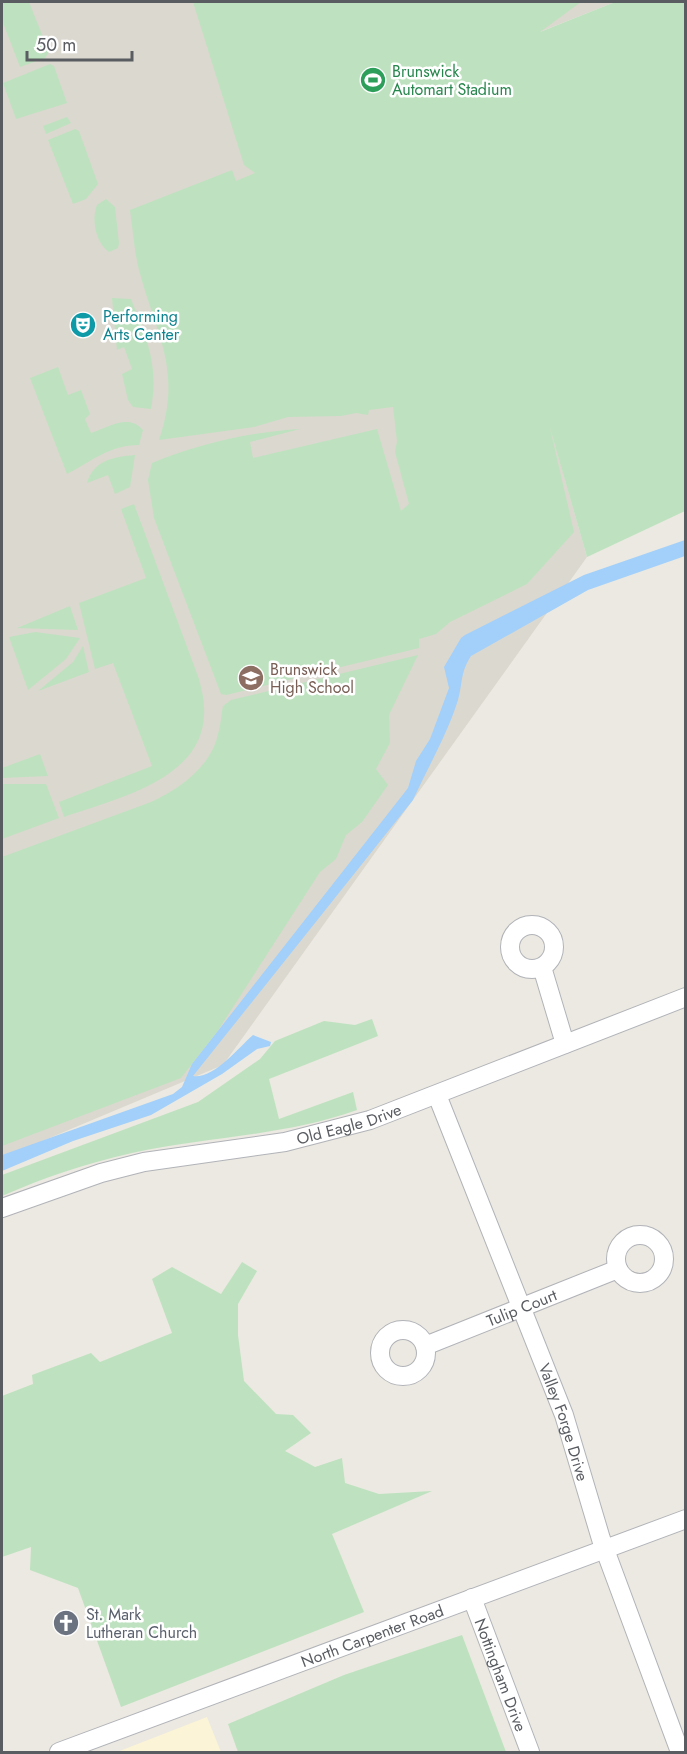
<svg xmlns="http://www.w3.org/2000/svg" width="687" height="1754" font-family="Jost,sans-serif">
  <rect width="100%" height="100%" fill="#ebe9e1"/>
  <path fill="#fbf4d6" d="M207,1717l14,35h-104z"/>
  <path fill="#dbd8cf" d="M2,2h613l-78,31 10,39 -38,210 78,275 -364,508 -221,93z"/>
  <path fill="#bee2bf" d="M2,2h27l20,50 -4,6 -25,9 -18,-47z
    M193,2h388l-41,30 75,-30h70v509l-98,46 -37,-129 24,104 -47,52 -77,38 -14,12 -17,5v9l-193,47 -5,-1 -67,-176 -6,-38 4,-17c46,-19 97,-31 148,-34l-50,13 3,16 124,-29 24,82 8,-7 -14,-52 2,-11 -4,-34 -24,3 -1,5 -12,-2 -15,3 -53,1 -34,10 -95,13c24,-71 -3,-105 -20,-170 -5,-19 -6,-40 -9,-60l102,-40 4,11 19,-8 -11,-8z
    M50,64l4,2 13,37 -51,16 -13,-36z
    M67,117l4,6 -25,11 -3,-8z
    M75,129l4,2 19,53 -12,15 -13,5 -25,-64z
    M106,199l9,8 4,36 -1,5 -9,4c-13,-9 -18,-32 -12,-47z
    M112,298l19,1c16,40 28,66 20,110l-18,-2 -5,-7 -6,-26 10,-5 -8,-22 -7,3z
    M58,367l10,28 13,-5 9,24 -5,5 6,14c17,-5 37,-20 52,-3l-4,15c-29,0 -47,16 -72,29l-37,-96z
    M135,455l-5,32 -15,7 -7,-19 -21,8c7,-23 26,-26 48,-28z
    M134,504l65,175c2,9 5,18 5,27 5,73 -87,92 -140,111l-5,-15 93,-36 -39,-103 -18,6 -16,-66 67,-25 -25,-69z
    M70,606l8,24 -61,-2z
    M35,632l45,6 -14,21 -38,31 -19,-53z
    M83,646l6,26 -51,19 35,-29z
    M418,655l-29,60 1,28 -14,26 12,16 -26,37 -16,13 -10,24 -16,13 -103,160 -36,46 -179,68v-289l149,-55c28,-13 60,-35 67,-68 3,-9 3,-19 5,-28l8,-6z
    M40,754l8,22 -46,2v-10z
    M2,784h44l13,34 -57,21z
    M372,1019l6,17 -109,43 10,40 74,-27 4,18c-73,26 -151,27 -225,43 -45,10 -89,25 -130,43v-21l196,-73 62,-43 15,-18 49,-20 31,4z
    M242,1262l15,9 -19,33v31l6,46 32,33 17,1 18,18 -26,18 30,16 27,-9 3,25 34,11 53,-3 -100,43 32,78 -243,95 -43,-119 -48,-18 1,-23 -29,10v-161l31,-12 -1,-9 59,-22 9,9 72,-29 -20,-54 20,-12 49,27z
    M462,1635l44,117h-268l-10,-28 116,-49z"/>
  <path fill="#a2d0fa" d="M685,540v16l-97,34 -117,66c-11,17 -8,26 -13,44 -11,35 -30,67 -45,100l-220,276c21,3 45,-28 60,-41l18,7 -1,4 -13,3 -35,25 -71,41 -78,26 -71,30v-16l171,-61 9,-7 10,-23 216,-276 8,-27 14,-22 19,-51 -5,-21 17,-29 4,-3 119,-60z"/>
  <g fill="none" stroke-linecap="round" stroke-linejoin="round">
    <g stroke="#b1b3b8" stroke-width="20">
      <g id="minor">
        <circle cx="532" cy="947" r="22"/>
        <path d="M542,967l23,77"/>
        <path id="s1" d="M437,1095l127,320 37,124 79,213"/>
        <path id="s2" d="M2,1208l99,-35 43,-11 141,-20 85,-22 316,-123"/>
        <circle cx="640" cy="1259" r="24"/>
        <circle cx="403" cy="1353" r="23"/>
        <path id="s3" d="M425,1346l193,-77"/>
        <path id="s4" d="M472,1598l58,154"/>
        <path id="s5" d="M59,1752l627,-233"/>
      </g>
    </g>
    <use href="#minor" stroke="#fff" stroke-width="18"/>
  </g>
  <defs>
    <g id="stadium-disc" transform="scale(1.35)"><circle r="9.5" fill="#2e9e5b" stroke="#fff"/><path d="M0-5a6.5 5 0 1 0 0 10a6.5 5 0 1 0 0-10ZM-3.5-1.8h7v3.6h-7Z" fill="#fff"/></g>
    <g id="theatre-disc" transform="scale(1.35)"><circle r="9.5" fill="#0f9aa8" stroke="#fff"/><path d="M-5-5.5Q0-4 5-5.5V0Q5 5 0 6Q-5 5-5 0ZM-3.3-2.5H-1v1.5H-3.3ZM1-2.5H3.3v1.5H1ZM-2.8 1Q0 5.5 2.8 1Z" fill="#fff"/></g>
    <g id="school-disc" transform="scale(1.35)"><circle r="9.5" fill="#8d6e63" stroke="#fff"/><path d="M0-5L7-2L0 1L-7-2ZM-4 1L0 2.5L4 1V4Q0 6-4 4Z" fill="#fff"/></g>
    <g id="church-disc" transform="scale(1.35)"><circle r="9.5" fill="#6b7280" stroke="#fff"/><path d="M-1.2-6h2.4v3.5h3.3v2.4h-3.3V6h-2.4V-.1h-3.3v-2.4h3.3Z" fill="#fff"/></g>
  </defs>
  <g fill-rule="evenodd">
    <use href="#stadium-disc" x="373" y="80"/>
    <use href="#theatre-disc" x="83" y="325"/>
    <use href="#school-disc" x="251" y="678"/>
    <use href="#church-disc" x="66" y="1623"/>
  </g>
  <g text-anchor="middle" stroke-width="5" stroke-linejoin="round" paint-order="stroke">
    <g font-size="16" fill="#27864d" stroke="#fff" text-anchor="start">
      <text x="392" y="77">Brunswick<tspan x="392" dy="18">Automart Stadium</tspan></text>
    </g>
    <g font-size="16" fill="#0d838f" stroke="#fff" text-anchor="start">
      <text x="103" y="322">Performing<tspan x="103" dy="18">Arts Center</tspan></text>
    </g>
    <g font-size="16" fill="#785e54" stroke="#fff" text-anchor="start">
      <text x="270" y="675">Brunswick<tspan x="270" dy="18">High School</tspan></text>
    </g>
    <g font-size="16" fill="#595c61" stroke="#fff">
      <text dy="6" stroke="none"><textPath href="#s2" startOffset="358">Old Eagle Drive</textPath></text>
      <text dy="6" stroke="none"><textPath href="#s3" startOffset="104">Tulip Court</textPath></text>
      <text dy="6" stroke="none"><textPath href="#s1" startOffset="351">Valley Forge Drive</textPath></text>
      <text dy="6" stroke="none"><textPath href="#s5" startOffset="334">North Carpenter Road</textPath></text>
      <text dy="6" stroke="none"><textPath href="#s4" startOffset="82">Nottingham Drive</textPath></text>
    </g>
    <g font-size="16" fill="#5b616d" stroke="#fff" text-anchor="start">
      <text x="86" y="1620">St. Mark<tspan x="86" dy="18">Lutheran Church</tspan></text>
    </g>
  </g>
  <rect width="687" height="1754" fill="none" stroke="#595c61" stroke-width="6"/>
  <path d="M27 51v9h105v-9" fill="none" stroke="#595c61" stroke-width="3"/>
  <text x="36" y="51" font-size="18" fill="#595c61" stroke="#ffffff" stroke-width="4.5" paint-order="stroke">50 m</text>
</svg>
